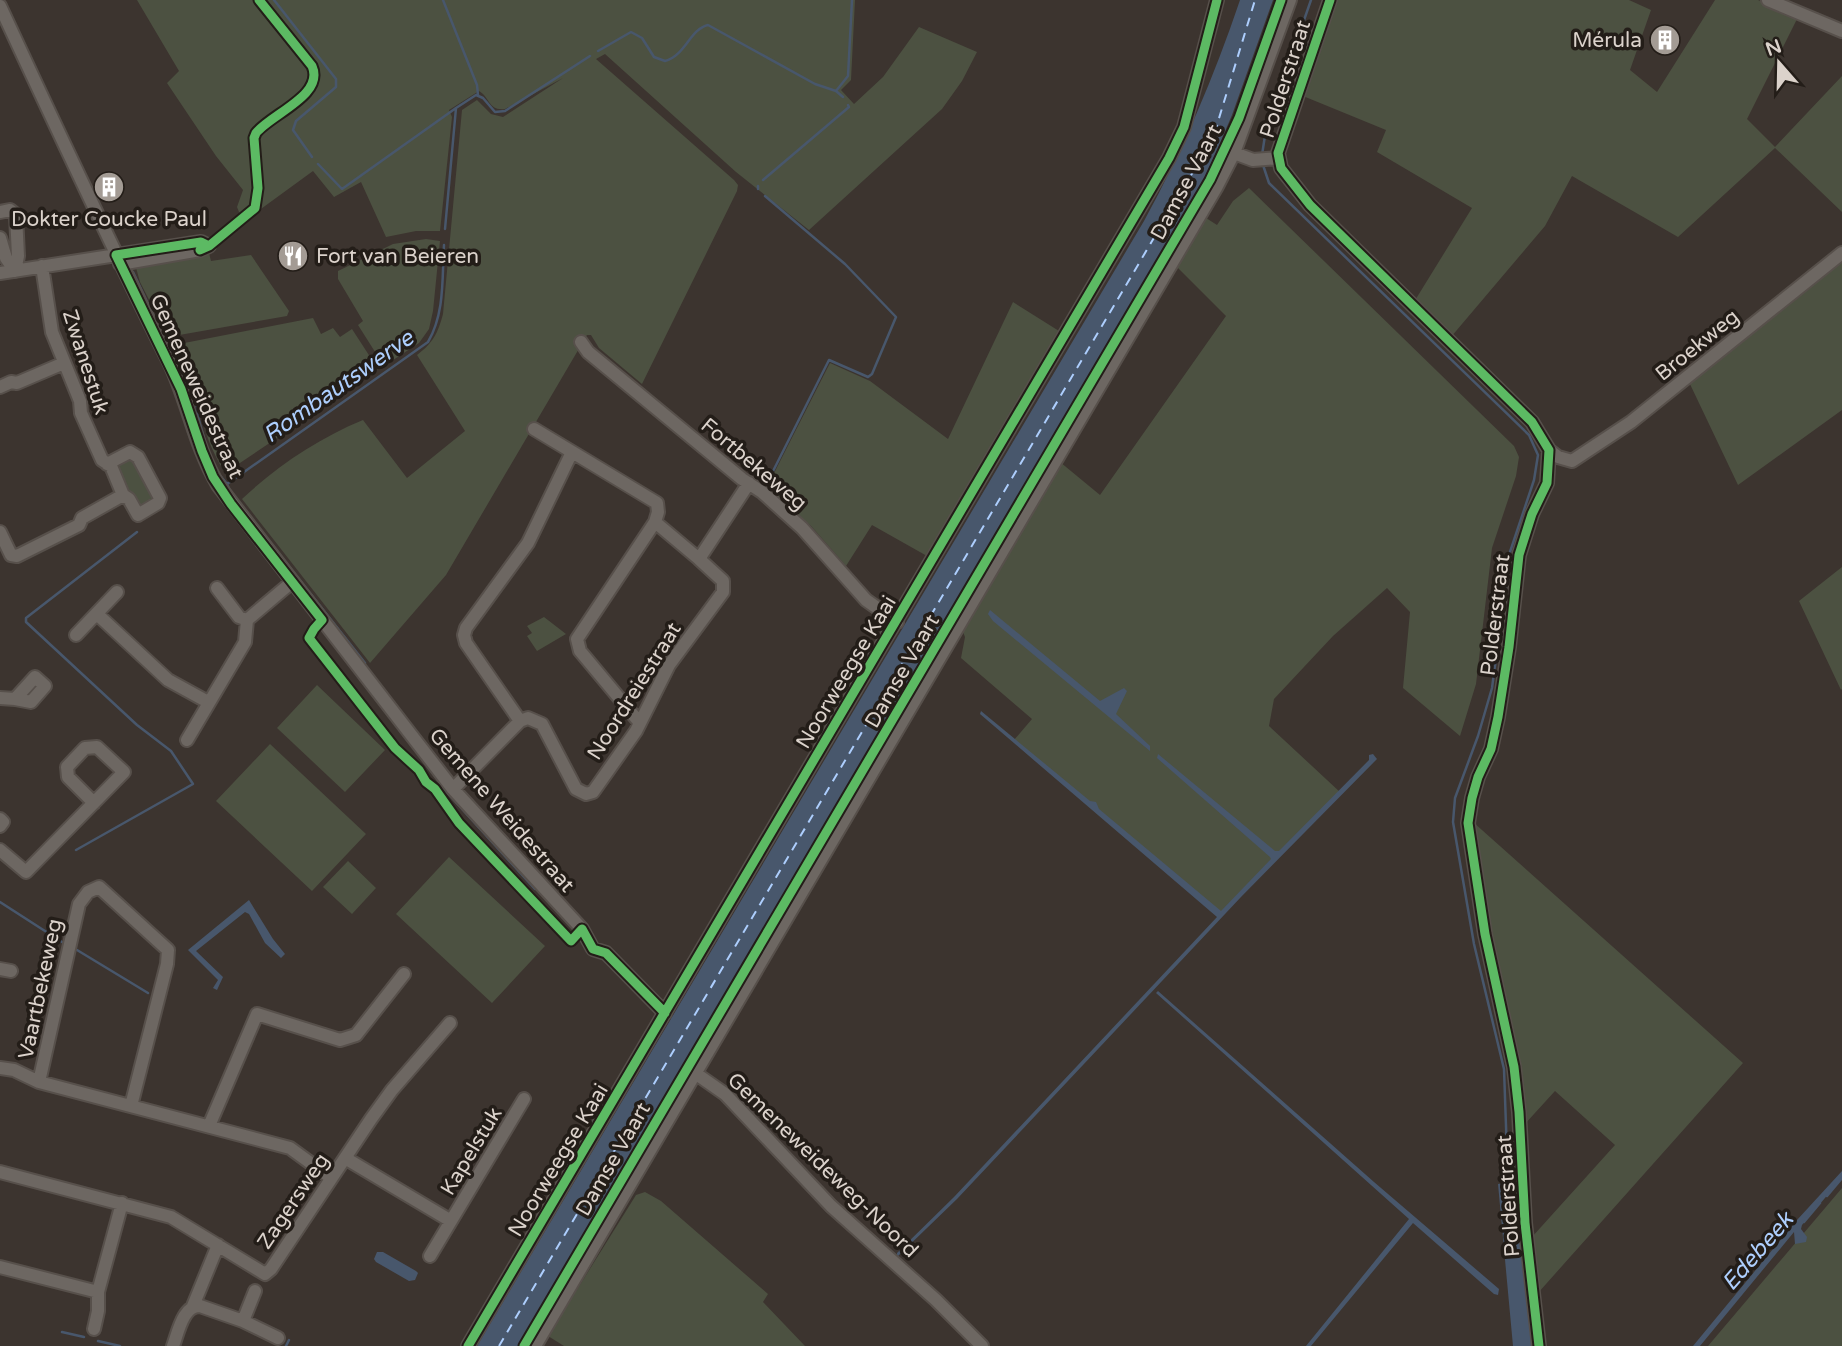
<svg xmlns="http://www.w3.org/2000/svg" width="1842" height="1346" font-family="'Varela Round',sans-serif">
  <rect width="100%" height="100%" fill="#3c342f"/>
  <path fill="#4c5141" d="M137,0h718l-4,80 -10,10 13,14 29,-27 36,-50 58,25 -15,29 -20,28 -133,121 -73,-58 -131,-118 -9,5 138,121 4,5 -1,6 -95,193 -43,-36 -8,-13h-4l-141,240 -76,88 -128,-164c35,-33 77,-61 121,-79l44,58 58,-47 -48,-76c16,-12 21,-22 26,-41l19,-204 15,-10 14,14 12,3 60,-39 -58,31c-17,2 -15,-12 -26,-18l-30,19 3,7 -12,114h-24l-30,6 -25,-55 -27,15 -21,-26 -70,51 -6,-15 6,-17 -27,-34 -49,-73 12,-12z
    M1332,0h297l22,10 -21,60 27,22 58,-92h43l40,17 -51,102 28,28 67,-71v136l-67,-64 -97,89 -106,-61 -27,50 -94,111 -37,-35 58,-94 -95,-56 9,-22 -83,-34z
    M1249,188l265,258 5,11 -3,19 -24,72 -16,136 -16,52 -57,-48 7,-76 -23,-24 -54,48 -59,63 -5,27 72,67 -121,121 -206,-174 18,-21 -71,-61 4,-21 -4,-10 99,-165 40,33 126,-179 -51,-51 28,-49 14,9 16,-24z
    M426,239l14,2 -7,70 -4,18 -10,14 -35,23 -26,-41 5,-4 -25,-42v-8l55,-27z
    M209,253l2,8 40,-6 38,56 -2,5 -119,21 -28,-55 -5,-18z
    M1842,254v156l-104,75 -49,-103z
    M1013,302l46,29 -132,225 -55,-31 -26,41 -35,-40 -44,-39 63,-124 40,18 78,58z
    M313,318l8,16 12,-6 7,9 12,-8 24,37 -1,6 -150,101c-13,-23 -29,-52 -20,-79l-9,-17 -22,-32z
    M132,457l22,41 -11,10 -8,-1 -19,-41v-4z
    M1842,567v122l-1,1 -42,-89z
    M544,617l22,17 -29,17 -10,-15 5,-3 -5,-7z
    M317,685l68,65 -40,42 -68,-64z
    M270,744l96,90 -54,57 -96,-90z
    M1473,822l270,241 -205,230 -6,-56 83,-92 -60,-54 -31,34 -34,-183z
    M449,857l96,89 -53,57 -96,-89z
    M348,861l28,27 -24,26 -29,-27z
    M1842,1188v158h-134z
    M645,1192l16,9 107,93 -5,8 42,44h-241l-16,-10 88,-141z"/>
  <path fill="#48576c" d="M1240,0h33l-41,115 -26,61 -34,60 -654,1110h-41l667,-1125c39,-71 70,-144 96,-221z
    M990,610l110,91 24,-13 3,3 -11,23 34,32v5l-157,-130 -5,-7z
    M981,711l109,90 6,1 3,7 122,102 50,-52 -1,-2 -113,-99 1,-4 117,97h4l90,-91v-5l4,-1 4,5 -136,138 -284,302 -60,58v-4l57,-56 263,-280 -237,-203z
    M249,900l24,39 12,15 -4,4 -16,-15 -16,-29 -4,-2 -49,39 27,26 -6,13 -4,-2 5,-8 -30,-30z
    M1158,991l216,191 125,107 -1,6 -4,-1 -81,-71 -102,123h-5l103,-127 -253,-226z
    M1842,1171v7l-40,47 -1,4 6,8 -1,5 -11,2 -1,-12 -94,114h-7l104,-126z
    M1517,1181l17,165h-21l-15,-162z
    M377,1252h6l33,19 2,2 -3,7 -6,1 -33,-19 -2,-3z"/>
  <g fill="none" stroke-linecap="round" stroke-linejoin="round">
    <path stroke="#48576c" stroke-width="2.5" d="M274,0l62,79v8l-40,34 -3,9 19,27
      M443,0l34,85 1,10
      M598,51l33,-19 11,6 12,19 11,4c20,-5 25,-32 43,-36l107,59 21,7 12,-15 4,-76
      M836,91l7,6
      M1262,155l4,-26 45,-129
      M318,164l24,25 114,-81
      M1263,165l6,18 260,252 9,20 -4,25 -24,72 -18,136 -14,48 -23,62 -2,24 21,122 30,125 4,114
      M763,180l86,-73 -1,-2
      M758,189v-3
      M445,229l11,-121 20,-13 7,3 12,14 10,-1 85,-55
      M133,272l30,64
      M169,349l26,41 3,27 8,28
      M218,473l9,11
      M764,489l65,-129 39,17 4,-3 24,-57 -51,-53 -80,-68
      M231,493l-4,-9 201,-142c17,-29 14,-64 16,-97
      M254,522l111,141
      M430,769l6,8
      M443,788l92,101
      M76,850l117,-66 -22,-33 -34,-26 -111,-103v-4l111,-86
      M0,902l62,40
      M77,950l71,43
      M1827,1196l15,-18
      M1804,1222l16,-19
      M62,1332l22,5
      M98,1341l22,5
      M286,1346l3,-6"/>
    <path stroke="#adcefd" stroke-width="2" stroke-dasharray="9 7" stroke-linecap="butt" d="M499,1346l714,-1208 42,-138"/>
    <g stroke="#57504b" stroke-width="16">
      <path id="minor" d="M1330,0l-52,153 3,15 29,37 222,217 17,28 -2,33 -15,31 -13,41 -10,92 -11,70 -7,32 -13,28 -6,21 -4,25 17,111 29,133 5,45 6,111 14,123
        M1768,0l74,31
        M0,6c55,119 110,238 169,356 19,39 26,84 49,123l235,304 129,140 11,20 13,4 59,60
        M1234,153l19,7 25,-2
        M0,212l10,-2 6,5 2,41 -3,15
        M0,238l6,20 9,13
        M120,264l80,-14 9,-4
        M42,266l10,66 28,69 1,12 21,47 9,6 12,29 6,4 9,16 20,-12 2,-5 -22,-41 -8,-5 -23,12
        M0,273l201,-31 8,4
        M581,342l7,10 154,127 20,13 40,36 64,72 31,22
        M0,387l11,-5 6,1 47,-20
        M534,429l123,74 1,9 -3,10 44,37
        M1549,450l9,7 14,4 59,-39 211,-169
        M0,532l11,23 6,1 62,-31 3,-7 41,-23
        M217,588l22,29 8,3
        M97,614l71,66 40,22
        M76,635l41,-43
        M0,698l15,1 20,-22 10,9 -14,16 -16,-3
        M520,721l8,-3 14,6 34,65 10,5 7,-2 43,-61 33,-66 54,-73v-11l-24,-22 50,-76
        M520,721l-54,-78 -2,-8 2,-7 62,-85 44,-91
        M640,723l-60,-72 -3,-12 78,-117
        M187,740l58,-98 2,-22 45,-38
        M453,789l67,-68
        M0,819l3,3 -3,4
        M0,850l26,22 98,-100 -27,-25 -12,1 -18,19 1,10 26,26
        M0,969l11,2
        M0,1068l14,2 25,12 251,66 41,30
        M695,1073l30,21 106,112 105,94 46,46
        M39,1082l40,-178 9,-12 11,-5 69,63 -1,14 -36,142
        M209,1126l48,-112 83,26 16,-5 48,-61
        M345,1158l106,63
        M0,1172l171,45 94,57 6,-5 100,-150 21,-29 58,-67
        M430,1256l94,-157
        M0,1267l98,25
        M193,1306l25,-61
        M243,1321l12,-30
        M94,1329l4,-18v-19l24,-89
        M173,1346c5,-13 10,-41 27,-40l43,15 35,17
        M468,1346l701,-1188 15,-31 33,-127
        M535,1346l681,-1158 18,-35 56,-153"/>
    </g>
    <use href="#minor" stroke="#6d6762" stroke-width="12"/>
    <g stroke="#231d18" stroke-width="13">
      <path id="cycleway" d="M1330,0l-52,153 3,15 29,37 222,217 17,28 -2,33 -15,31 -13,41 -10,92 -11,70 -7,32 -13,28 -6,21 -4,25 17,111 29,133 5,45 6,111 14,123
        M209,246l-8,-4 -85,13 65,134 21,62 11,26 18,27 91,116 -8,9 -5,9 86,110 24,22 7,12 9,7 24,34 112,118 11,-12 11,20 13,4 59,60
        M200,250l9,-4 46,-38 3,-20 -4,-50 2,-5c15,-19 69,-38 56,-67l-53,-66
        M468,1346l701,-1188 15,-31 33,-127
        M524,1346l686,-1166 29,-62 42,-118"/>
    </g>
    <use href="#cycleway" stroke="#5cba63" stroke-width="9"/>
  </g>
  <defs>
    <g id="building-disc" transform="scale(1.575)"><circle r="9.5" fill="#a39b94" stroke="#231d18"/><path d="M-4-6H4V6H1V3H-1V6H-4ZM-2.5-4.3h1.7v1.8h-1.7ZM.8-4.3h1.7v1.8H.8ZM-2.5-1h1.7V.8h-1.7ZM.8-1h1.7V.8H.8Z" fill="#fff"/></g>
    <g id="restaurant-disc" transform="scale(1.575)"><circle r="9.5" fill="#a39b94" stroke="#231d18"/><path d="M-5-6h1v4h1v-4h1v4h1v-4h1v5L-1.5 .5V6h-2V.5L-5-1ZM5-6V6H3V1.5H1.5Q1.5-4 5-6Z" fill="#fff"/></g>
  </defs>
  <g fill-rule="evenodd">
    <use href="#building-disc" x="1665" y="40"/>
    <use href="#building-disc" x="109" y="187"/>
    <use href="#restaurant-disc" x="293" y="256"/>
  </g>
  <g text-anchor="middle" stroke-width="7" stroke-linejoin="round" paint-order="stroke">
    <g font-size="21" fill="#dbd2cb" stroke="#231d18" text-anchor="end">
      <text x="1642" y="47">Mérula</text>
      <text x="109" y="226" text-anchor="middle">Dokter Coucke Paul</text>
      <text x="316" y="263" text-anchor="start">Fort van Beieren</text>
    </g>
    <g font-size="21" fill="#dbd2cb" stroke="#231d18">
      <text transform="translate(1285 79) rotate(-72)" y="7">Polderstraat</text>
      <text transform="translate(1186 182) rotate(-62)" y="7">Damse Vaart</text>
      <text transform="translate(1697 345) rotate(-39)" y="7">Broekweg</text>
      <text transform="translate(86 362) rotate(72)" y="7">Zwanestuk</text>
      <text transform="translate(197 386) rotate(66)" y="7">Gemeneweidestraat</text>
      <text transform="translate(754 464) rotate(40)" y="7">Fortbekeweg</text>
      <text transform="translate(1495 615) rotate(-83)" y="7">Polderstraat</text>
      <text transform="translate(902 671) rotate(-60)" y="7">Damse Vaart</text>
      <text transform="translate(846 672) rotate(-59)" y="7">Noorweegse Kaai</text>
      <text transform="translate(634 691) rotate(-58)" y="7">Noordreiestraat</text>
      <text transform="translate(502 810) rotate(49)" y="7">Gemene Weidestraat</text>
      <text transform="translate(40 989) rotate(-78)" y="7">Vaartbekeweg</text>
      <text transform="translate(471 1151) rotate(-59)" y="7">Kapelstuk</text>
      <text transform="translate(613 1159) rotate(-60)" y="7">Damse Vaart</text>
      <text transform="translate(558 1160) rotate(-59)" y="7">Noorweegse Kaai</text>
      <text transform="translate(823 1165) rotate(44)" y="7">Gemeneweideweg-Noord</text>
      <text transform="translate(1508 1196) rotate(-94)" y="7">Polderstraat</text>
      <text transform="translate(293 1201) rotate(-56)" y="7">Zagersweg</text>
    </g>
    <g font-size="23" font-style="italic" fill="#adcefd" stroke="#231d18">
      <text transform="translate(338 386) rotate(-35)" y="8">Rombautswerve</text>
      <text transform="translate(1757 1251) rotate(-49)" y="8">Edebeek</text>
    </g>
  </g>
  <g transform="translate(1779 63) rotate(340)" stroke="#231d18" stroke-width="5" paint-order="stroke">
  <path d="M0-5L12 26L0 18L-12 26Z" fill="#dbd2cb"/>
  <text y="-10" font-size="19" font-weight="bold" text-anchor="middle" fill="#dbd2cb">N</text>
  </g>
</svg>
